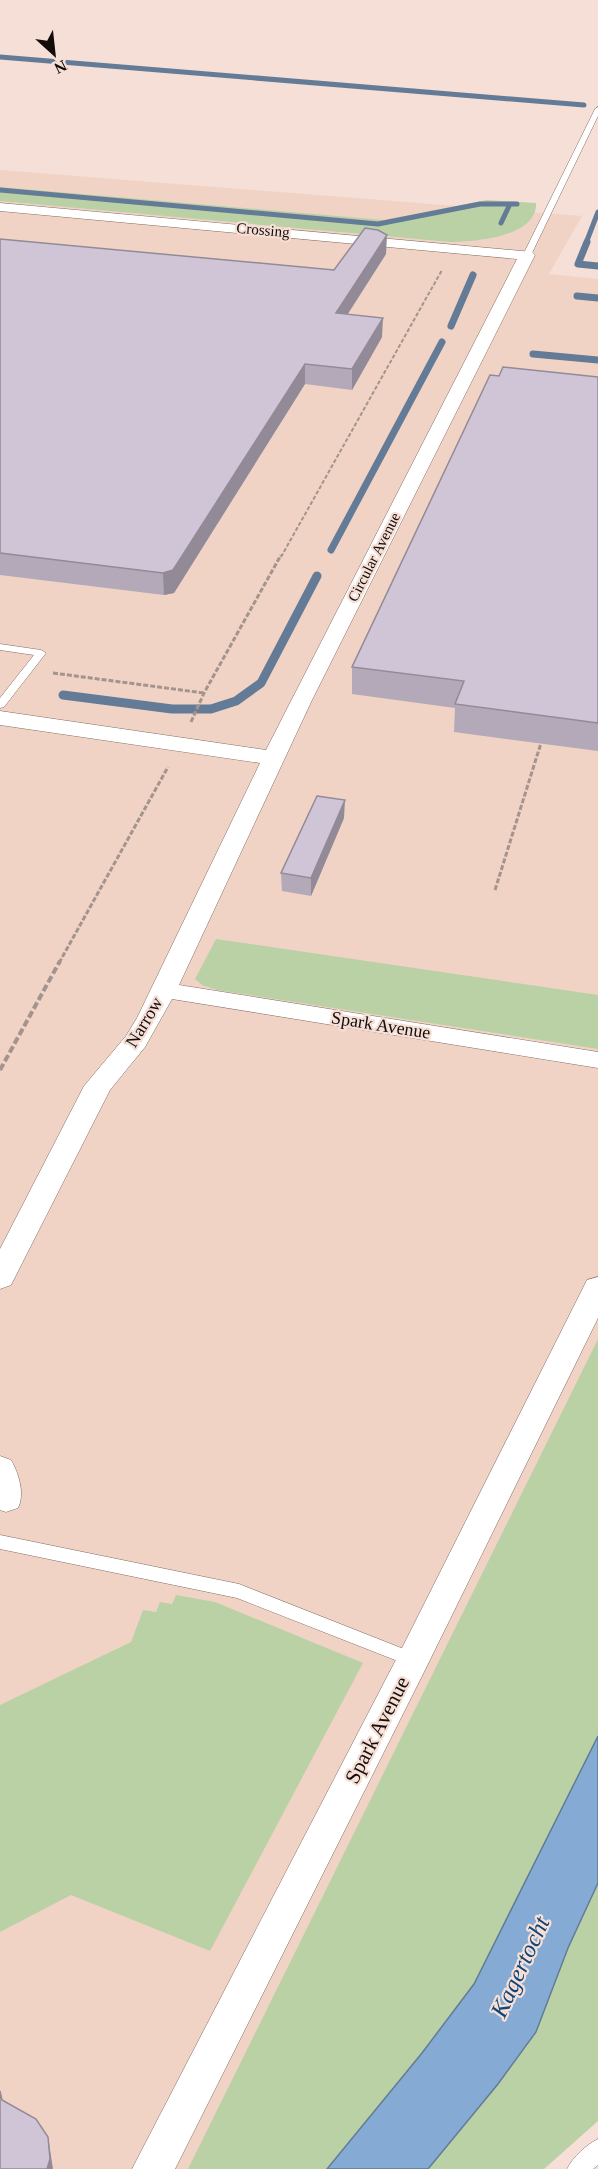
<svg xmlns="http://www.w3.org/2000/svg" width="598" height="2169" font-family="'Times New Roman',serif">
  <rect width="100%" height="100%" fill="#f5dfd6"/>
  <path fill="#f0d3c5" d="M0,170l582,46 -33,58 49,5v1525l-225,365h-373z"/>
  <path fill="#bad1a6" d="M0,187l384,33 103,-20 49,3c2,34 -62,39 -86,39l-450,-41z
    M216,939l382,56v54l-381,-59 -15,-5 -7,-6z
    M598,1339v397l-16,34 -108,214 -52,69 -95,116h-139z
    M176,1595l39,7 148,61 -153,288 -139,-56 -71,37v-227l131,-63 12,-32 13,2 4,-10 12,2z
    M598,1883v238l-54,48h-116l70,-85 38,-52 32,-84z"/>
  <path fill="#85aad3" stroke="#637b96" stroke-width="1.5" d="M598,1736v147l-30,65 -32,84 -38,52 -70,85h-101l95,-116 52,-69z"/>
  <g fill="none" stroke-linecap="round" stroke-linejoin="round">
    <path stroke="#637b96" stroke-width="5" d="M0,57l584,48
      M0,190l378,34 102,-20h37
      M501,223l9,-19
      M586,243l12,-31"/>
    <path stroke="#637b96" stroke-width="7" d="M587,242l-9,22 20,2
      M577,296l21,2
      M451,326l22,-51
      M533,354l65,6
      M331,550l111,-208"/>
    <path stroke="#637b96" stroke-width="9" d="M63,695l109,14h39l25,-8 25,-18 56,-107"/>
    <g stroke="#806d64" stroke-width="1">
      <path id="lane" d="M598,107v9l-67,139 -7,2 -1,-2 72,-146z
        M0,644l41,6 5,3 -42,54 -4,1v-10l34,-43 -34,-5z
        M0,1535l239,49 180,71 3,5 -3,5 -6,2 -176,-69 -237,-49z
        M598,2139v26l-5,4h-26c6,-12 19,-24 31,-30z"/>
    </g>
    <g stroke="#806d64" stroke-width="1">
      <path id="street" d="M0,203l532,49 3,3 -223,445 -133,285 419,67v16l-426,-69 -27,48 -35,43 -99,195 -11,4v-40l84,-163 42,-50 11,-18 123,-255 -260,-38v-14l266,39 251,-491 -517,-48z
        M598,1277v41l-173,352 -250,499h-43l269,-519 182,-362 4,-8z
        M0,1456l11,4c8,14 14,34 7,48l-12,4 -6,-2z"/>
    </g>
    <path stroke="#a4948d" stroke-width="2" stroke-dasharray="4 2" stroke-linecap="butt" d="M281,557l161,-287"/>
    <path stroke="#a4948d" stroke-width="3" stroke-dasharray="5 2" stroke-linecap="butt" d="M53,673l151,20
      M191,722l13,-29 77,-138
      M495,890l46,-147
      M59,963l109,-196"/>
    <path stroke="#a4948d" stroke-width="4" stroke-dasharray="7 3" stroke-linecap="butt" d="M0,1070l60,-109"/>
    <use href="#lane" fill="#fff" fill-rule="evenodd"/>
    <use href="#street" fill="#fff" fill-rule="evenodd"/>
  </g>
  <path fill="#b3a9b9" d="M0,239l334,31 52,-16 -38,60 34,23 -30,53 -47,-6 -131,209 -10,2 -164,-20z
    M499,376l99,1v374l-144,-19 1,-24 -103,-14v-27z
    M344,818l-33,78 -29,-5 -1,-18z"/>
  <path fill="#928a96" d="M387,235l-1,19 -50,78v-19z
    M383,318l-1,19 -30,53v-21z
    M305,364v20l-131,209 -10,2 -1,-22z
    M345,800l-1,18 -33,78v-18z
    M48,2137l5,32h-6z"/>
  <path fill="#d0c5d7" stroke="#928a96" stroke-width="1.5" d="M365,228l13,2 9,5 -51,78 47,5 -31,51 -47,-5 -132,206 -10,3 -163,-20v-314l334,31z
    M503,367l95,10v346l-143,-19 9,-23 -112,-14 138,-292 9,1z
    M317,796l28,4 -34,78 -30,-5z
    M0,2091l2,9 34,19 12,18 2,22 -3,10h-47z"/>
  <g text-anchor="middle" stroke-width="4.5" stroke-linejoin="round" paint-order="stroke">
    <g font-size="15" fill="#130c09" stroke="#f5dfd6">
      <text transform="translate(263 230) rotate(5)" y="5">Crossing</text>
      <text transform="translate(374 557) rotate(-63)" y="5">Circular Avenue</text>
    </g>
    <g font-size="18" fill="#130c09" stroke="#f5dfd6">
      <text transform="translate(144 1022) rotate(-59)" y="6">Narrow</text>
      <text transform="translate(381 1025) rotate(9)" y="6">Spark Avenue</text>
    </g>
    <g font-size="21" fill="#130c09" stroke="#f5dfd6">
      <text transform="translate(377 1730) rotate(-63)" y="7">Spark Avenue</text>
    </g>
    <g font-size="24" font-style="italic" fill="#0f4579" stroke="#f5dfd6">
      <text transform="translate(520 1967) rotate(-65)" y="8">Kagertocht</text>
    </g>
  </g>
  <g transform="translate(54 54) rotate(153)" stroke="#f5dfd6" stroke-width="4.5" paint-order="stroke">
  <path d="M0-4.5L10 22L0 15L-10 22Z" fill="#130c09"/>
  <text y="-9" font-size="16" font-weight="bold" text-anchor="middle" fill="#130c09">N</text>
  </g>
</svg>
